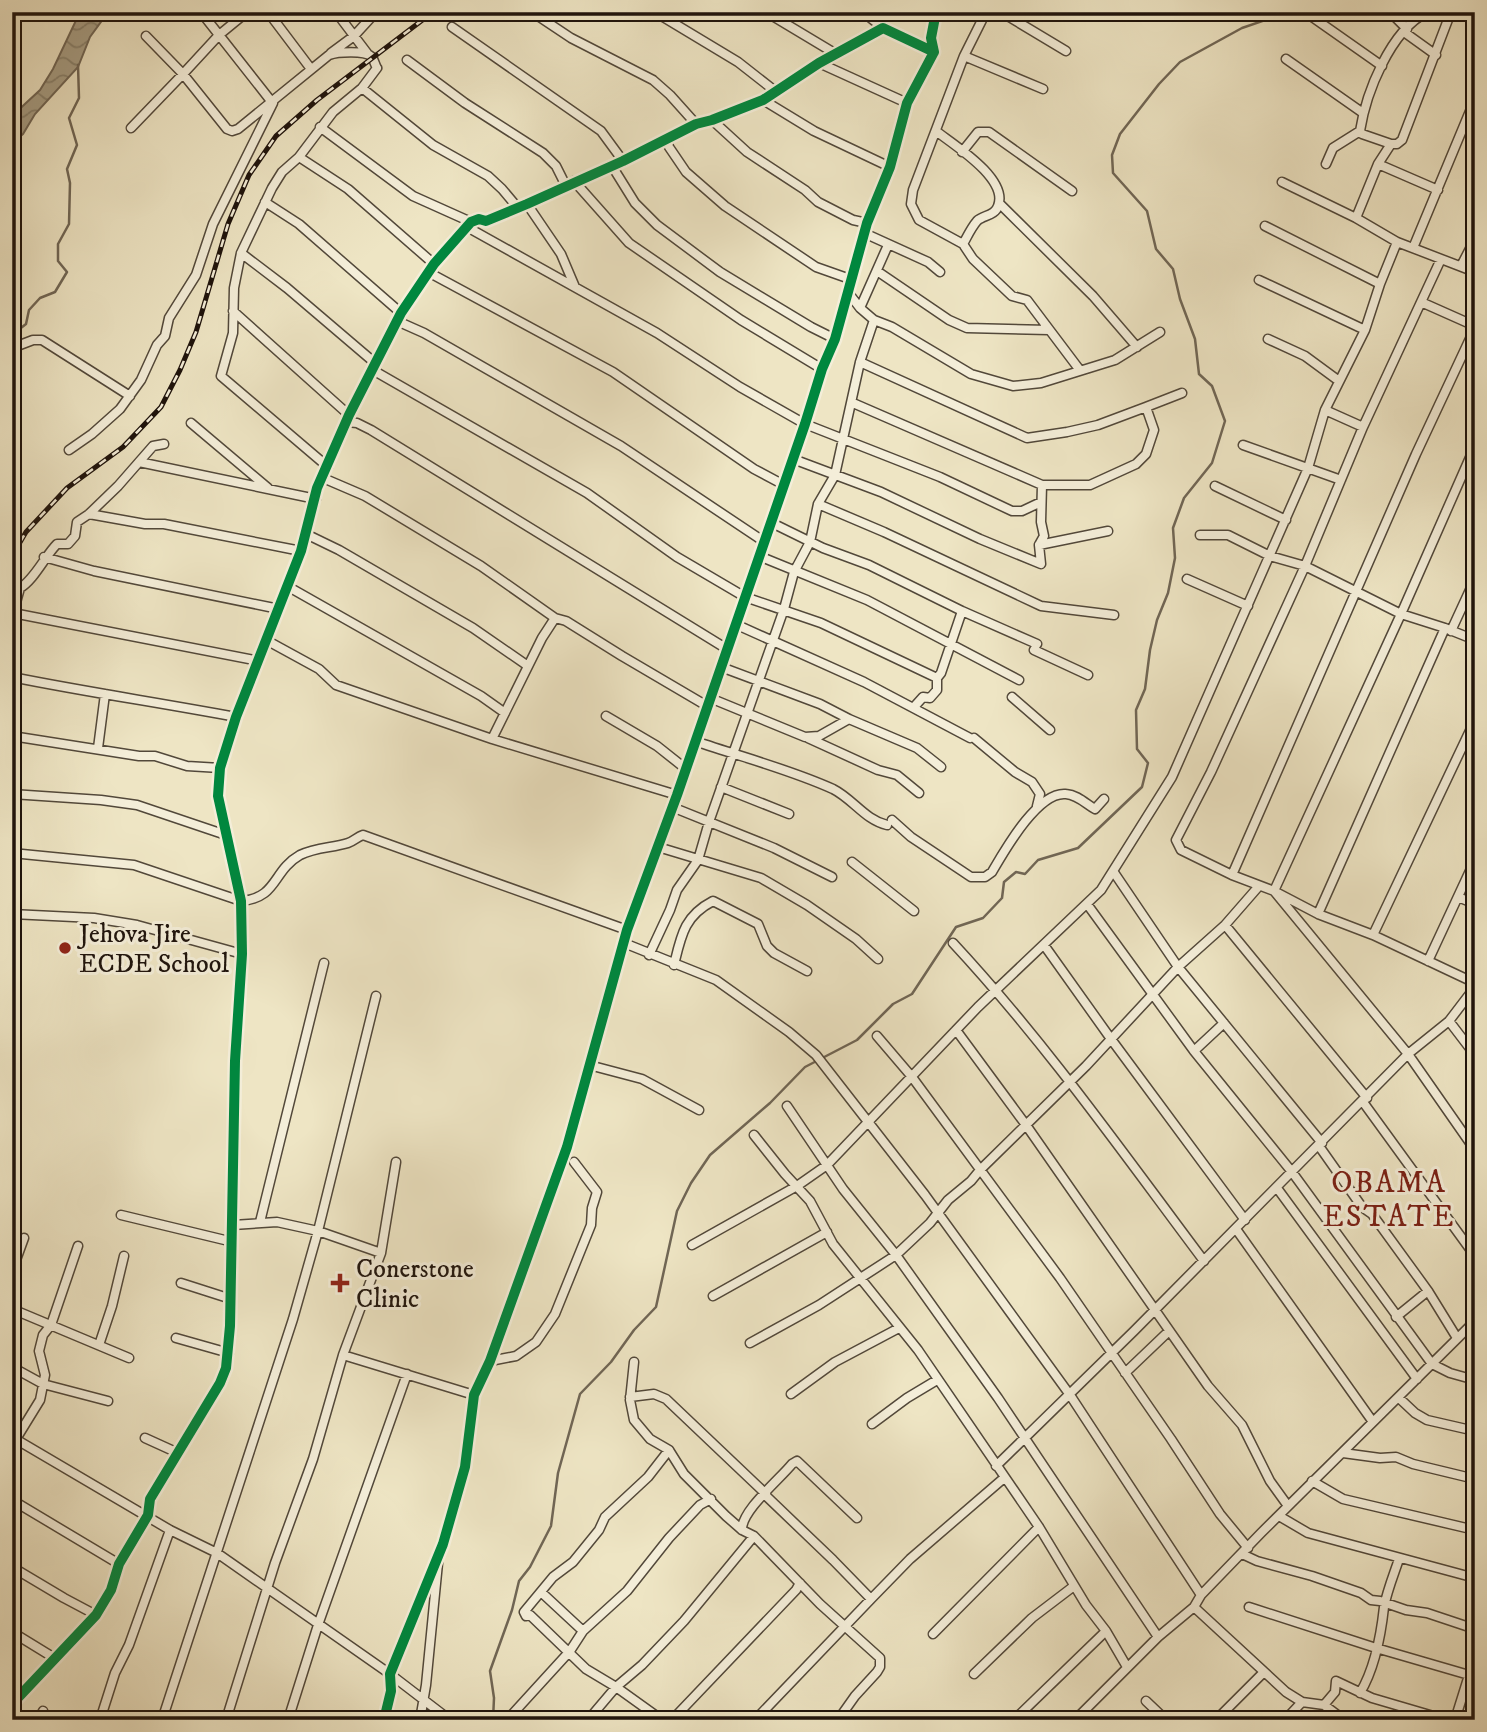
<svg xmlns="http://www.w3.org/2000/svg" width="1487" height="1732" font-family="'IM FELL DW Pica',serif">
  <defs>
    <pattern id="water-waves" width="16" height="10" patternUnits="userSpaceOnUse" patternTransform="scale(1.75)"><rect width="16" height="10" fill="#a79e85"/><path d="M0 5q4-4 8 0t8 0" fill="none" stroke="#87806b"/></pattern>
  </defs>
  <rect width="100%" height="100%" fill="#eee5c4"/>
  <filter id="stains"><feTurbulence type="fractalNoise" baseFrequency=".00286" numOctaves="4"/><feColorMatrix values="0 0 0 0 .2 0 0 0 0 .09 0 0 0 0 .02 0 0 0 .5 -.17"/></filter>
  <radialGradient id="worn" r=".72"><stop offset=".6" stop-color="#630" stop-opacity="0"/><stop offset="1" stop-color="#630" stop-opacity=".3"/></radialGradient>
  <path fill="url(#water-waves)" stroke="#706655" stroke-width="2" d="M80,12h24l-1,7 -13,18 -12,30 -43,47 -12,20 -11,9v-27l28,-26 13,-21z"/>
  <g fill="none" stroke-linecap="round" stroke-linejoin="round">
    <path stroke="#706655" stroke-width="2.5" d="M12,335l14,-11 3,-14 11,-12 15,-6 12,-20 -9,-11v-17l11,-20 1,-41 -3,-14 10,-24 -8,-27 10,-20 -1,-33
      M493,1720l1,-22 -4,-27 22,-61 7,-29 11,-14 21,-41 7,-53 22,-79 31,-32 23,-32 22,-23 21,-96 14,-28 19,-28 60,-52 35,-36 52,-27 36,-36 19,-10 44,-67 27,-9 19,-20 2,-16 12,-10 9,2 13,-14 40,-12 64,-61 6,-24 -11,-14 -1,-39 9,-21 5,-39 7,-30 11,-27 7,-35 -2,-30 11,-30 28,-35 13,-42 -13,-35 -13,-12 -4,-35 -15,-40 -7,-30 -17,-20 -9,-38 -34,-38 -1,-18 8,-21 39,-50 21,-22 62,-34 35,-12 4,-4"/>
    <g stroke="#52483a" stroke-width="11">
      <path id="minor" d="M201,12l70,89
        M268,12l43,57
        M336,12l31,41
        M532,12l39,26 82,42 17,15 26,29
        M655,12l83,50 37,29
        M766,12l70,42
        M863,12l20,16
        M986,12l-22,44 -51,134 -2,14 8,16 44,24 10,15 39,37 15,4 52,69
        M1001,12l65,39
        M1390,12l17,17
        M1308,14l74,52
        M452,27l149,104 22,30
        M1404,32l32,23
        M146,36l37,38 36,-39 28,-23
        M331,53l23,-17 22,-24
        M964,56l79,33
        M1286,59l77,54
        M407,60l58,43 78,50 13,13 10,20
        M819,63l88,40
        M362,88l71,57 55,31 14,13 16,19
        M763,100l51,31 76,36
        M712,120l35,32 58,38 13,12 35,18 14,3
        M320,127l93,69 58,26
        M131,128l52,-54 44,55 5,2 6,-2 91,-74c8,-3 36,-5 43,2 1,1 4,10 5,11l-15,20 -29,24 -34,45 -17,15 -10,16 -31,65 -7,35 -1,45 -12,43 107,91
        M936,131c18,14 73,48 62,75 -3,10 -15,9 -21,15 -6,7 -10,16 -14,23
        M667,139l2,8 17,25 39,34 91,61 34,12
        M1391,144h6l5,-4 47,-123
        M962,152l16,-20h11l83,59
        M299,157l49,32 86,75
        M1326,164l7,-16 27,-17c6,-38 30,-100 67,-119
        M1378,164l60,26
        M612,166l23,37 22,22 63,47 91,55 24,12
        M574,181l55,62 112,77 81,49
        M1282,182l74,36 41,24 78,30
        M265,202l34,22 102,89
        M999,203l94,93 44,51
        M527,204l34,50 14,33
        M1356,218l22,-54 13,-20 -29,-10 -2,-3
        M1265,226l115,58
        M467,227l190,106 83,54 65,37 135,53 72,34h10l19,-9
        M864,233l64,29 12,10
        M1413,248l62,-149
        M241,253l46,35 88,75
        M1441,259l-78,168 -58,139 -94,206 -35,68 5,10 51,25 42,16 44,23 55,21 102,48
        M1461,266l14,-27
        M877,271l72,49 18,8 82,2
        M428,272l185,100 141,97 30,16
        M1259,280l106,50
        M847,291l13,17 14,12
        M1421,302l54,24
        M860,308l28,-63
        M233,311l116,104
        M397,321l27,12 197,113 142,95
        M1268,339l37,17 34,25
        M12,348l21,-8h9l88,56
        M860,362l167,76 40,-6 31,-7 48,-18
        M371,369l216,124 90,64 68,40 76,26 116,55
        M853,403l189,82
        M1325,410l38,17
        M347,422l10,1 14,7 356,219
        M191,423l77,65
        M1243,445l98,35
        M1475,446l-74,168 -127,277 134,163 67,96
        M69,450l23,-16 28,-25 21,-29 16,-35 8,-9 4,-18 27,-43 17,-51 60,-121
        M793,459l88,33 99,47 61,25 -2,-19 5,-9 -3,-14 1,-37h48l46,-21 10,-10 8,-24 -8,-23 36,-14
        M139,462l177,37
        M323,478l42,18 116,70 74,52 11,3 56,35 85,50
        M1215,486l71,34
        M89,514l56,10h19l137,27
        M770,522l53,26 46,17 93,46 75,33
        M306,534l33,16 134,78 55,38
        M1200,535h28l42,21 35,10 96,48 44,14 30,12
        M1039,545l69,-14
        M759,556l108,44 152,80
        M44,557l50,14 185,38
        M1187,579l61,27
        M287,586l194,110 24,17
        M13,613l246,48
        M1114,615l-73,-9 -157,-74 -66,-28 17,-29 25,-113 14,-42 18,7 79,47 42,12 28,-3 74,-23 45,-28
        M12,617l8,-29c14,-8 25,-32 37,-44h11l7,-8 2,-14 12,-8 29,-28 35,-40 11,-2
        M735,624l129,58 106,56
        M1451,631l24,-52
        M266,640l53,29 17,16 156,54 50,-101 13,-20
        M1034,650l54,25
        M721,667l99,37 29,15
        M12,677c74,15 150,26 224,40
        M1012,697l38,33
        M710,698l95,39 14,-1 30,-17 68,29 24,19
        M914,707l9,-10 7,1 7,-8v-12l4,-5 21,-62
        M606,716l51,30 29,23
        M12,736l127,20h16l32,10 33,2
        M808,738l70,32 19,5 22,18
        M974,738l41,34 17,10 8,12 -3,12
        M492,739l185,56
        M695,741c46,16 94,28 138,48 20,10 32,31 54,36
        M98,748l7,-54
        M721,787l68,27
        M12,794l89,6 36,5 89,30
        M672,807l102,41 58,29
        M892,820l19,17 60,40h14l7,-5c13,-22 46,-81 74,-78 12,1 20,10 29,15l9,-10
        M658,847l103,31 46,27 49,34 22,20
        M12,853l122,12 107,36c37,-3 31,-30 59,-46 16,-8 32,-7 48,-12 6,-2 9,-6 15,-8l264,95
        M852,862l62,49
        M1113,871l65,96 144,176
        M1232,875l184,-421 59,-126
        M1458,897l17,7
        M1087,904l107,147 98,121 140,192 18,9 25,7
        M12,914l82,4 43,7 105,29
        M1318,914l127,-286
        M1225,925l142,173
        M1373,935l102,-215
        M624,943l92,37 73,52 27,23 109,140 145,200 131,200
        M953,943c92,99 170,210 251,318
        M1044,945l67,94 134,181
        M649,955l21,-45 7,-20 21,-30 11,-38 75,-213 10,-37 16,-30 8,-38
        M1428,961l47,-101
        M674,965c7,-29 10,-49 39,-64l45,23 9,22 7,7 33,18
        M1449,1021l26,34
        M956,1030l70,95 182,261 34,39 28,56 18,25
        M877,1036l35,41 148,201 111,161 49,75 28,34
        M1194,1051l30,-28
        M589,1065l53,14 57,31
        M1363,1102l112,154
        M787,1106l56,83 53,66 102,143 160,239
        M754,1135l31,39 25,27 23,43 85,106 121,177 47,78 20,26 21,36
        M1319,1146l43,61 10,7 56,77 29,47
        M1277,1188l140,191
        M121,1215l112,27
        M260,1222l64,-259
        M233,1225l44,-3 41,9 63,22
        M1236,1229l137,193
        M692,1245l105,-59 30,-21 151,-158 123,-117 71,-113 136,-309 17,-58 40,-80 15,-46 17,-42
        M12,1271l12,-33
        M181,1283l50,16
        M713,1296l114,-64
        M12,1309l117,49
        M1396,1317l32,-26
        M176,1338l53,15
        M750,1343l69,-38 77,-50 34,-32 18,-23 23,-19 9,-11 106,-104 92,-99 47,-42 34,-39
        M99,1345l13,-39 12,-50
        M343,1355l131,40
        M490,1361l26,-5 20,-14 19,-28 36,-89 1,-17 5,-16 -23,-30
        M634,1362l-4,38 4,20 16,19 19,11 15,24 42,42 16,14 12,6 66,68 60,54v9l-3,5 -22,24 -17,24
        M12,1367l31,17 65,17
        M1125,1373l44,-42
        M791,1394l44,-32 64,-34
        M630,1397l24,-3 12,5 100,95
        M1399,1398l16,15 12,7 48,11
        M872,1424l35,-26 30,-18
        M12,1437l158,93 47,23 173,121 60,46
        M145,1438l33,15
        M16,1439l24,-39 5,-25 -6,-24 4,-16 8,-10 27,-79
        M1343,1453l37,5 16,-1 17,7 62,15
        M996,1466l138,-135 274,-277 41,-33 26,-34
        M1312,1481l31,18 132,31
        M764,1494l69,66 38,39 39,-40 94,-81
        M12,1500l107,64
        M1279,1516l29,17 167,45
        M742,1530c-1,-19 37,-50 50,-66l5,-3 60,57
        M1242,1554l15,7 55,15 49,17 10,7 9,1 26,9 21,3 48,16
        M12,1567l52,31 32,17
        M541,1592l42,39
        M1194,1607l92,85 16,10 22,3 20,15
        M1249,1607l127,41 93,27
        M12,1632l44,27
        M933,1634l106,-107
        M974,1674l58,-56 42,-32
        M1360,1693c15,-25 21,-58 24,-86 3,-16 10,-33 15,-48
        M1146,1701l20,19
        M12,1704l84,-89 15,-25 8,-26 29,-49 2,-16 70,-116 6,-15 4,-42 5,-265 7,-107 -1,-53 -23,-105 2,-28 16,-51 65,-166 16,-63 32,-73 52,-102 33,-49 37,-42 8,-3 7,2 41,-17 96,-43 73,-37 16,-4 51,-20 56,-37 64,-35 51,24
        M1324,1705l11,-13 1,-11 36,17 75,22
        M39,1720l4,-9
        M100,1720l15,-47 14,-28 41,-115
        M162,1720l131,-401 25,-88 58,-235
        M226,1720l49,-157 38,-104 30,-104 38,-102 15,-91
        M288,1720l30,-95 89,-251
        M384,1720l7,-29 -1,-17 53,-130 22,-77 9,-72 16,-34 77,-214 60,-217 50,-135 128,-371 17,-55 13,-30 32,-116 23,-56 17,-64 27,-51 -3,-14 5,-26
        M420,1720l6,-35 12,-122
        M507,1720l63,-69 13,-20 44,-40 42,-53 31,-33 11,-6
        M588,1720l28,-33 26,-22 42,-44 70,-85
        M662,1720l-46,-33 -30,-18 -56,-54 -4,1 -2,-4 29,-35 20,-15 26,-32 6,-13 43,-40 21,-27
        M672,1720l124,-130 4,-7
        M755,1720l116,-121
        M1014,1720l92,-89
        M1075,1720l83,-83 36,-30 7,-12 60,-62 214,-212
        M1216,1720l47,-47
        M1285,1720l17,-18
        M1455,1720l20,-64"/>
    </g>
    <use href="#minor" stroke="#f4eed9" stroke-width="8"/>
    <g stroke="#1e130c" stroke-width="5">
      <path id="rail" d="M12,556l14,-24 41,-44 56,-41 38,-40 19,-37 16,-38 32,-108 21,-49 27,-39 41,-36 116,-88"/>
    </g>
    <use href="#rail" stroke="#f4eed9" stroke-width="2.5" stroke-dasharray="8" stroke-linecap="butt"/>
    <g stroke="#f4eed9" stroke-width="15">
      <path id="cycleway" d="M12,1704l84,-89 15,-25 8,-26 29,-49 2,-16 70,-116 6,-15 4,-42 5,-265 7,-107 -1,-53 -23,-105 2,-28 16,-51 65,-166 16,-63 32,-73 52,-102 33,-49 37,-42 8,-3 7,2 41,-17 96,-43 73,-37 16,-4 51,-20 56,-37 64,-35 51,24
        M384,1720l7,-29 -1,-17 53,-130 22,-77 9,-72 16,-34 77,-214 60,-217 50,-135 128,-371 17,-55 13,-30 32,-116 23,-56 17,-64 27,-51 -3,-14 5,-26"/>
    </g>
    <use href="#cycleway" stroke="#00873e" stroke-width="10"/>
  </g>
  <g fill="#8f2418" stroke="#f4eed9" stroke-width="2.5">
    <circle cx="65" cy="948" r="7"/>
    <path d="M336.5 1272.5h7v7h7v7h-7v7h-7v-7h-7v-7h7z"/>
  </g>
  <g text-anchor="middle" stroke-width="6" stroke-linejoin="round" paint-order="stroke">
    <g font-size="26" fill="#1e130c" stroke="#f4eed9" text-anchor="start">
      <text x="79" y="942">Jehova Jire<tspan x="79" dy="30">ECDE School</tspan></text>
      <text x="356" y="1277">Conerstone<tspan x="356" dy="30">Clinic</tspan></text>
    </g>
    <g font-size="30" letter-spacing="2" fill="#7a1f14" stroke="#f4eed9">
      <text x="1389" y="1192">OBAMA<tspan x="1389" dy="34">ESTATE</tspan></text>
    </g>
  </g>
  <rect width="1487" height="1732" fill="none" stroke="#eee5c4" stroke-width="42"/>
  <rect x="14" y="14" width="1459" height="1704" fill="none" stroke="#1e130c" stroke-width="3.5"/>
  <rect x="21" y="21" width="1445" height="1690" fill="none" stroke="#1e130c" stroke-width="2"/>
  <rect width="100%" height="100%" filter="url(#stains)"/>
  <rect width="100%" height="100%" fill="url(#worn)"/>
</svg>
